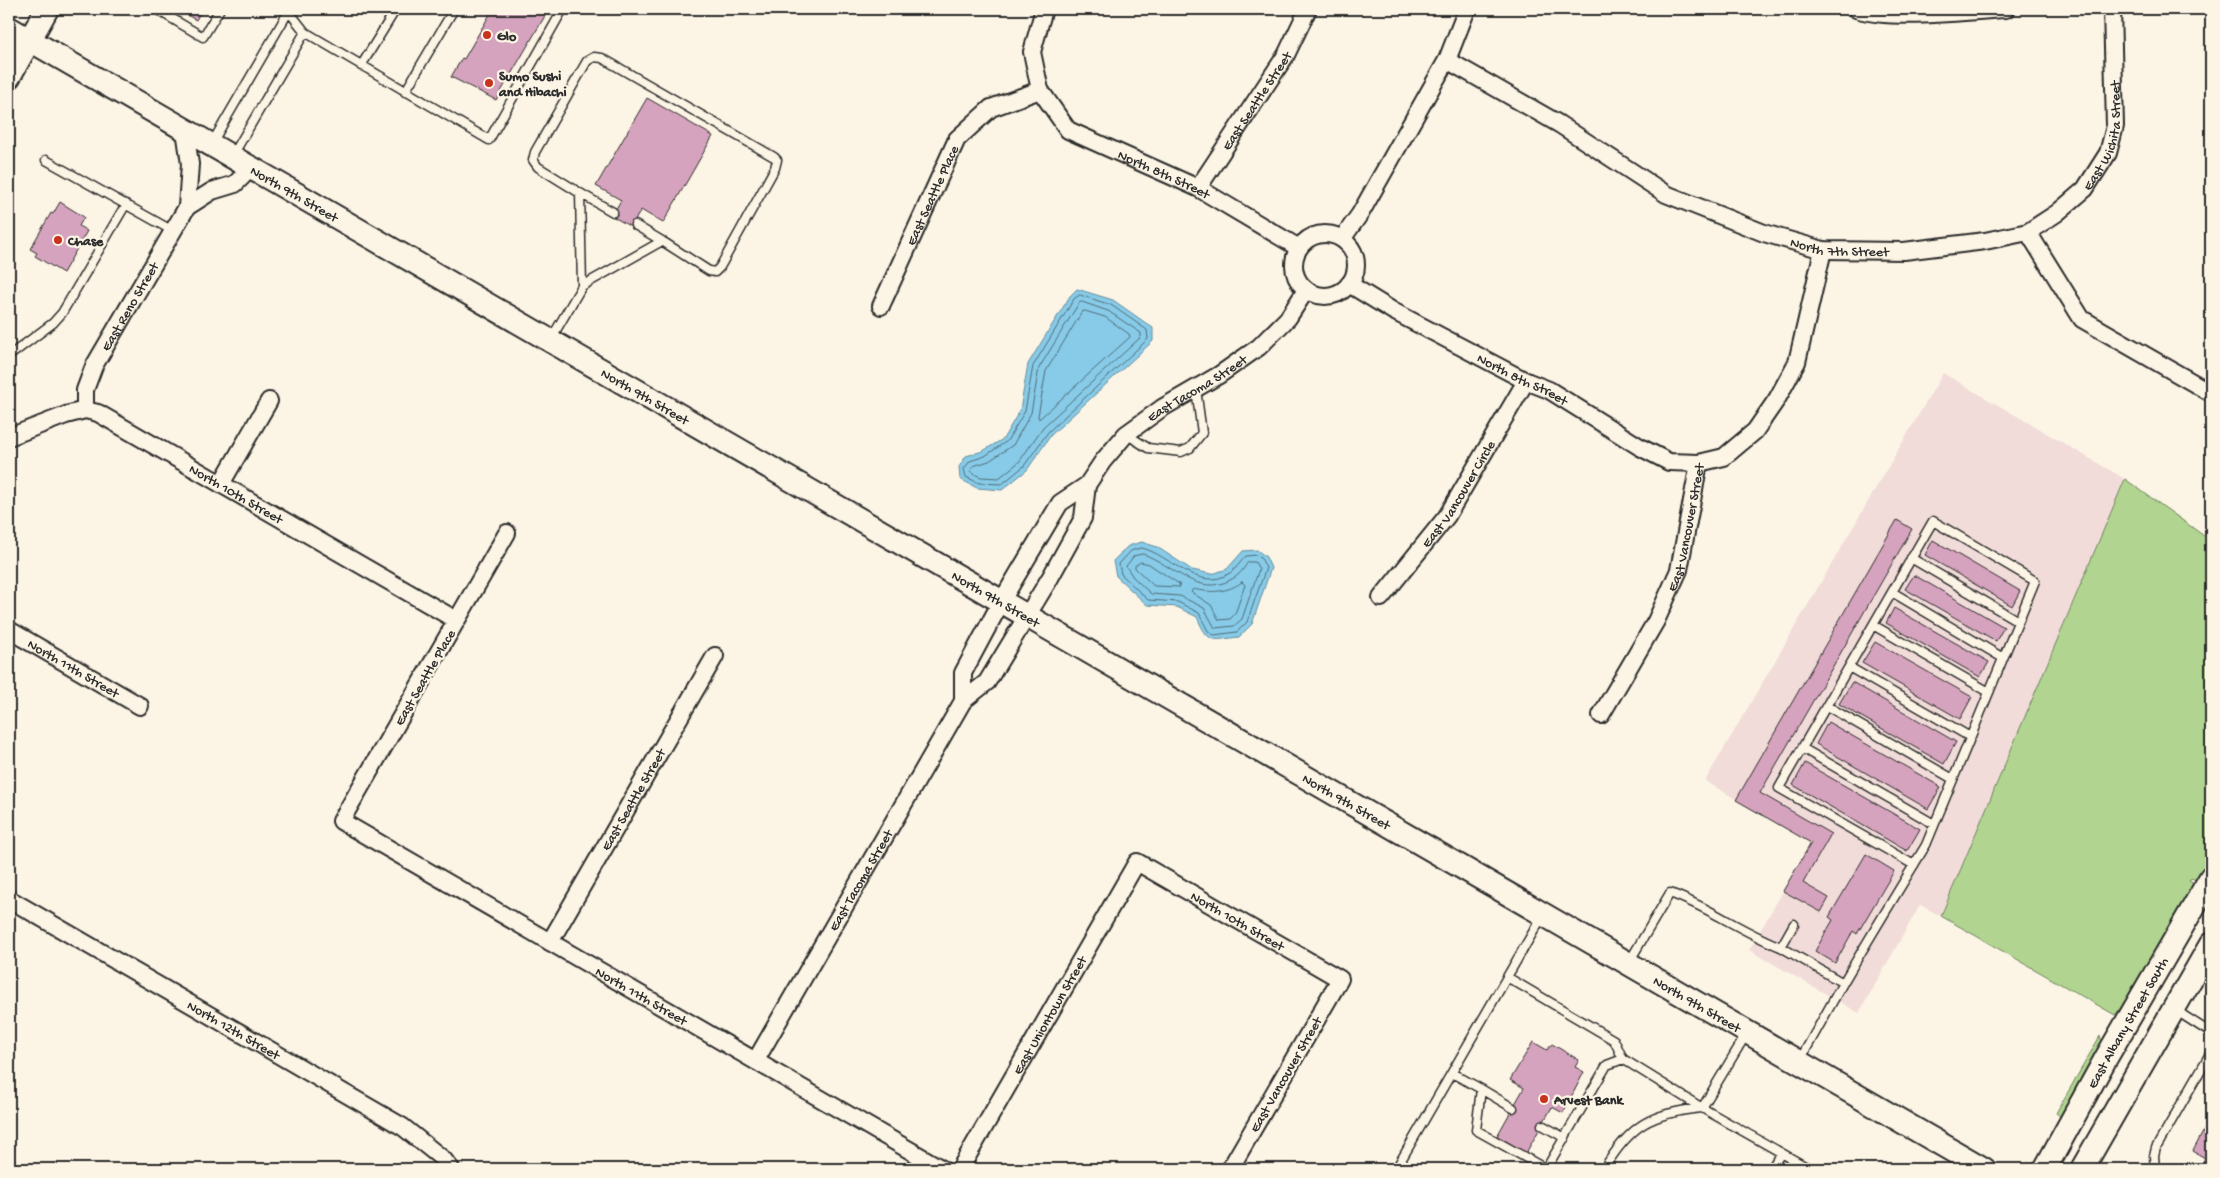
<svg xmlns="http://www.w3.org/2000/svg" width="2220" height="1178" font-family="'Gochi Hand',sans-serif">
  <rect width="100%" height="100%" fill="#fcf5e5"/>
  <filter id="ink" filterUnits="userSpaceOnUse"><feTurbulence type="fractalNoise" baseFrequency=".02" numOctaves="2"/><feDisplacementMap in="SourceGraphic" scale="10" xChannelSelector="R" yChannelSelector="G"/><feConvolveMatrix kernelMatrix="1 2 1 2 8 2 1 2 1" color-interpolation-filters="sRGB"/></filter>
  <g filter="url(#ink)">
    <path fill="#f1dcd9" d="M1943,373l182,106 -184,437 -21,-11 -61,108 -110,-63 62,-107 -106,-62z"/>
    <path fill="#b1d590" stroke="#6e805e" d="M2125,479l86,62v314l-15,25 -5,-2 -2,3 5,3 -2,6 -64,109 -13,16 -174,-99z
      M2100,1036l2,6 -37,71 -4,4 -5,-4z"/>
    <path fill="#87cbe8" stroke="#628b9c" d="M1077,289l36,11 40,28v13l-102,94 -24,35 -25,20 -25,-2 -17,-9 -1,-12 7,-11 17,-5 20,-12 17,-29 8,-46 42,-68z
      M1142,542l15,5 35,23 20,4 15,-5 16,-18 14,-1 9,7 5,11 -19,56 -13,13c-27,3 -30,8 -42,-20l-20,-10 -30,-2 -31,-29 -3,-15 15,-15z"/>
    <g fill="none" stroke-linecap="round" stroke-linejoin="round">
      <path stroke="#506b77" stroke-width="1" d="M1080,295l31,10 36,25 1,9 -100,93 -24,34 -22,18 -23,-1 -13,-6 -2,-8 6,-8 15,-5 22,-15 18,-30 8,-45 41,-67z
        M1082,302l26,9 33,22v4l-98,90 -24,35 -20,16 -18,-1 -9,-4 -1,-3 2,-4 16,-5 24,-16 18,-32 8,-45 40,-65z
        M1085,311l20,6 24,17 1,3 -91,82 -1,-3 8,-45 36,-59z
        M1142,548c27,6 57,46 88,25 6,-4 11,-12 16,-17l11,-1 5,5 4,8 -19,54 -10,10 -23,3 -6,-4 -9,-18 -21,-11 -30,-2 -27,-26 -2,-10 12,-13z
        M1143,554c30,10 55,45 89,25 7,-3 12,-11 16,-17h7l4,7 -17,50 -8,7 -19,2 -11,-20 -24,-12 -29,-2 -18,-17 -7,-11 8,-10z
        M1141,562l8,2 30,20 1,3 -26,-1 -19,-18v-2z
        M1242,582l3,3 -10,29 -5,5 -11,1 -8,-15 -20,-13 2,-3c18,4 34,4 49,-7z"/>
    </g>
    <path fill="#d6a3be" stroke="#2b2b2b" d="M176,9h26l-6,11z
      M493,9h56l-53,91 -45,-23 11,-19 2,1z
      M647,98l66,38 -50,87 -22,-13 -10,17 -19,-11 9,-16 -25,-14z
      M60,202l24,15 -5,9 8,5 -24,42 -28,-17 2,-3 -7,-4 21,-36 2,1z
      M1897,520l15,9 -152,264 71,41 -28,49 26,15 -8,14 -38,-21 28,-48 -75,-43z
      M1933,540l87,51 -8,15 -87,-51z
      M1914,575l90,52 -8,14 -91,-52z
      M1894,608l95,54 -9,15 -94,-54z
      M1875,642l97,55 -12,22 -98,-56z
      M1852,682l104,60 -12,22 -105,-60z
      M1828,722l113,65 -13,22 -112,-65z
      M1805,763l115,66 -13,22 -114,-66z
      M1866,854l28,17 -37,63 -4,-3 -18,32 -20,-12 18,-31 -4,-3z
      M1533,1042l14,8 5,-6 27,16 -4,7 9,5 -21,41 -11,-6 -26,46 -29,-17 27,-48 -14,-8z
      M2211,1117v50l-8,-5 2,-4 -12,-7z"/>
    <g fill="none" stroke-linecap="round" stroke-linejoin="round">
      <g stroke="#2b2b2b" stroke-width="11">
        <path id="lane" d="M156,9l47,28 17,-28
          M287,9l18,23 184,108 74,-131
          M361,66l35,-57
          M405,92l49,-83
          M212,143l78,-134
          M233,155l72,-123
          M46,160l127,71
          M580,193l33,19
          M635,225l27,16
          M551,339l31,-53 80,-45 47,30 6,1 5,-5 55,-99 2,-8 -3,-3 -172,-99 -8,-1 -7,4 -52,91 -2,8 5,7 42,26 2,93
          M9,356l44,-33 9,-10 64,-109
          M1126,434l22,14 33,4 9,-4 12,-15 -6,-44
          M1911,558l107,63
          M1892,592l111,66
          M1873,625l116,67
          M1849,667l121,70
          M1827,706l126,73
          M1802,748l132,76
          M1543,915l-36,62 107,63 9,19 79,49
          M1794,924l-13,23 62,36 -43,77
          M1629,962l41,-69c39,14 72,39 111,54
          M1843,983c27,-46 55,-92 83,-138l109,-264 -102,-60 -154,267 135,77
          M2175,1010l36,23
          M1747,1033l-45,75 108,61
          M1452,1073l29,16 -5,41 70,39
          M1481,1089l32,19
          M1542,1125l23,13
          M1396,1169l111,-192
          M1546,1169l61,-104 16,-6
          M1604,1169c26,-44 47,-56 98,-61
          M1771,1169l10,-16
          M2155,1169l-1,-13 2,-8 55,-96"/>
      </g>
      <g stroke="#2b2b2b" stroke-width="20">
        <g id="street">
          <path id="s1" d="M1044,9l-12,43 8,38 28,40 130,58 101,60"/>
          <path d="M1856,9c38,12 109,2 150,0"/>
          <path id="s2" d="M1447,60l112,64 107,70 98,39 59,17 81,1 81,-10 43,-9 29,-19 28,-24 23,-36 7,-27 -3,-117"/>
          <path id="s3" d="M1198,188l88,-133 22,-46"/>
          <path d="M187,207l25,-16 23,-7 16,-16"/>
          <path d="M2028,232l54,87 129,74"/>
          <circle cx="1325" cy="265" r="31"/>
          <path d="M1342,239l18,-25 87,-154 20,-51"/>
          <path id="s4" d="M1349,284l44,27 133,70 23,9 91,57 29,15 30,1 25,-6 31,-26 22,-32 20,-37 26,-112"/>
          <path id="s5" d="M881,306l76,-167 34,-31 49,-18"/>
          <path id="s6" d="M85,410v-20l9,-24 93,-159 3,-43 -5,-34"/>
          <path id="s7" d="M9,437l57,-22 19,-5 13,3 358,207"/>
          <path d="M221,484l48,-83"/>
          <path id="s8" d="M507,533l-166,288 601,348"/>
          <path id="s9" d="M1381,598l66,-82 79,-135"/>
          <path id="s10" d="M9,630l131,76"/>
          <path id="s11" d="M963,701v-28l38,-71 59,-99 27,-18 16,-24 23,-27 36,-26 57,-33 40,-28 29,-29 18,-28"/>
          <path id="s12" d="M1601,715l55,-94 23,-51 20,-107"/>
          <path id="s13" d="M9,899l394,228 40,32 8,10"/>
          <path id="s14" d="M550,942l165,-286"/>
          <path id="s15" d="M756,1060l207,-359 24,-19 63,-104 33,-60 4,-33"/>
          <path d="M9,1168l2,1"/>
          <path id="s16" d="M960,1169l177,-307 203,117 -110,190"/>
        </g>
      </g>
      <g stroke="#2b2b2b" stroke-width="26">
        <g id="secondary">
          <path id="s17" d="M9,28l1975,1141"/>
          <path d="M9,77l38,-68"/>
          <path id="s18" d="M2045,1169l61,-111 105,-181"/>
          <path d="M2082,1169l129,-225"/>
        </g>
      </g>
      <use href="#lane" stroke="#fcf5e5" stroke-width="8"/>
      <use href="#street" stroke="#fcf5e5" stroke-width="16"/>
      <use href="#secondary" stroke="#fcf5e5" stroke-width="22"/>
    </g>
  </g>
  <g fill="#c8321e" stroke="#fcf5e5" stroke-width="2">
    <circle cx="487" cy="35" r="5"/>
    <circle cx="489" cy="83" r="5"/>
    <circle cx="58" cy="240" r="5"/>
    <circle cx="1544" cy="1099" r="5"/>
  </g>
  <g text-anchor="middle" stroke-width="4.5" stroke-linejoin="round" paint-order="stroke">
    <g font-size="14" font-weight="bold" fill="#2b2b2b" stroke="#fcf5e5" text-anchor="start">
      <text x="497" y="40">Glo</text>
      <text x="499" y="80">Sumo Sushi<tspan x="499" dy="16">and Hibachi</tspan></text>
      <text x="68" y="245">Chase</text>
      <text x="1554" y="1104">Arvest Bank</text>
    </g>
    <g font-size="14" fill="#2b2b2b" stroke="#fcf5e5">
      <text dy="5" stroke="none"><textPath href="#s3" startOffset="105">East Seattle Street</textPath></text>
      <text dy="5" stroke="none"><textPath href="#s2" startOffset="760">East Wichita Street</textPath></text>
      <text dy="5" stroke="none"><textPath href="#s1" startOffset="238">North 8th Street</textPath></text>
      <text dy="5" stroke="none"><textPath href="#s17" startOffset="330">North 9th Street</textPath></text>
      <text dy="5" stroke="none"><textPath href="#s5" startOffset="122">East Seattle Place</textPath></text>
      <text dy="5" stroke="none"><textPath href="#s2" startOffset="440">North 7th Street</textPath></text>
      <text dy="5" stroke="none"><textPath href="#s6" startOffset="115">East Reno Street</textPath></text>
      <text dy="5" stroke="none"><textPath href="#s4" startOffset="198">North 8th Street</textPath></text>
      <text dy="5" stroke="none"><textPath href="#s11" startOffset="405">East Tacoma Street</textPath></text>
      <text dy="5" stroke="none"><textPath href="#s17" startOffset="735">North 9th Street</textPath></text>
      <text dy="5" stroke="none"><textPath href="#s9" startOffset="130">East Vancouver Circle</textPath></text>
      <text dy="5" stroke="none"><textPath href="#s7" startOffset="254">North 10th Street</textPath></text>
      <text dy="5" stroke="none"><textPath href="#s12" startOffset="208">East Vancouver Street</textPath></text>
      <text dy="5" stroke="none"><textPath href="#s17" startOffset="1140">North 9th Street</textPath></text>
      <text dy="5" stroke="none"><textPath href="#s10" startOffset="75">North 11th Street</textPath></text>
      <text transform="translate(424 677) rotate(-60)" y="5">East Seattle Place</text>
      <text dy="5" stroke="none"><textPath href="#s14" startOffset="165">East Seattle Street</textPath></text>
      <text dy="5" stroke="none"><textPath href="#s17" startOffset="1545">North 9th Street</textPath></text>
      <text dy="5" stroke="none"><textPath href="#s15" startOffset="208">East Tacoma Street</textPath></text>
      <text dy="5" stroke="none"><textPath href="#s16" startOffset="471">North 10th Street</textPath></text>
      <text dy="5" stroke="none"><textPath href="#s8" startOffset="680">North 11th Street</textPath></text>
      <text dy="5" stroke="none"><textPath href="#s17" startOffset="1950">North 9th Street</textPath></text>
      <text dy="5" stroke="none"><textPath href="#s16" startOffset="178">East Uniontown Street</textPath></text>
      <text dy="5" stroke="none"><textPath href="#s18" startOffset="168">East Albany Street South</textPath></text>
      <text dy="5" stroke="none"><textPath href="#s13" startOffset="260">North 12th Street</textPath></text>
      <text transform="translate(1285 1074) rotate(-60)" y="5">East Vancouver Street</text>
    </g>
  </g>
  <rect width="2220" height="1178" fill="none" stroke="#fcf5e5" stroke-width="30"/>
  <rect x="15" y="15" width="2190" height="1148" fill="none" stroke="#2b2b2b" stroke-width="2" filter="url(#ink)"/>
</svg>
